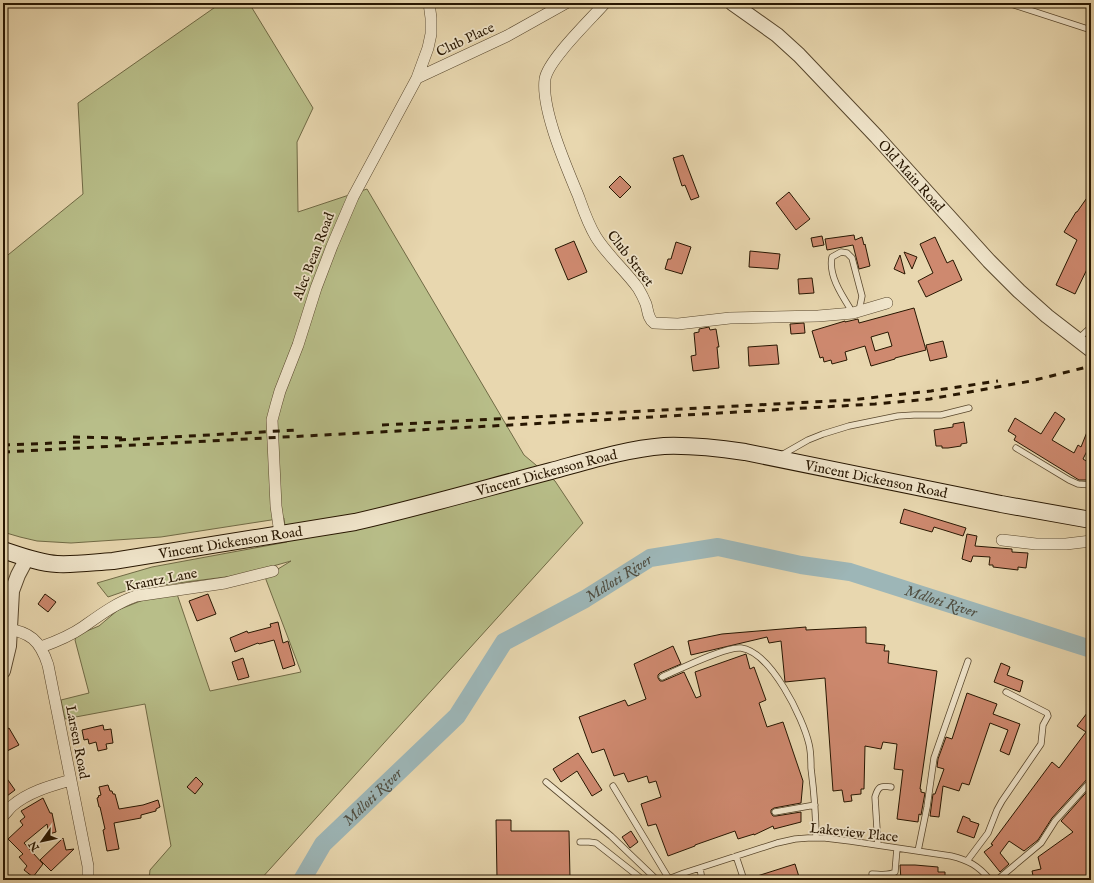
<svg xmlns="http://www.w3.org/2000/svg" width="1094" height="883" font-family="'IM FELL English',serif">
  <rect width="100%" height="100%" fill="#e8d7af"/>
  <filter id="stains"><feTurbulence type="fractalNoise" baseFrequency=".005" numOctaves="4"/><feColorMatrix values="0 0 0 0 .2 0 0 0 0 .09 0 0 0 0 .02 0 0 0 .5 -.17"/></filter>
  <radialGradient id="worn" r=".72"><stop offset=".6" stop-color="#630" stop-opacity="0"/><stop offset="1" stop-color="#630" stop-opacity=".3"/></radialGradient>
  <path fill="#b8be89" stroke="#706a45" d="M221,3h28l64,105 -16,34 1,70 69,-23 157,266 31,26 28,42 -323,357h-111l1,-10 21,-24 -26,-142 -80,15 -4,-19 28,-7 -14,-53 2,-5 22,-9 19,-16 25,-10 34,-6 33,97 91,-19 -36,-95 26,-16 -50,14 -110,14 -23,8 -11,-14 55,-16 135,-25 -3,-24 -123,19 -90,6 -34,-2 -17,-4 -17,-5v-273l80,-65 -5,-91z"/>
  <g fill="none" stroke-linecap="round" stroke-linejoin="round">
    <path stroke="#9db6b7" stroke-width="18" id="s1" d="M302,880l21,-36 134,-128 47,-74 81,-43 65,-41 68,-11 83,18 49,7 241,77"/>
  </g>
  <path fill="#ce896f" stroke="#271601" fill-rule="evenodd" d="M683,155l16,42 -8,3 -6,-15 -3,1 -9,-28z
    M620,176l11,11 -11,11 -11,-11z
    M789,192l21,27 -14,11 -20,-27z
    M1091,192v69l-16,33 -19,-9 21,-45 -13,-8 12,-20h1z
    M854,235l1,5 7,-3 2,8 1,-1 5,22 -11,3 -6,-24 -26,5 -2,-11z
    M822,236l2,9 -11,2 -2,-9z
    M935,237l12,26 6,-3 9,20 -36,17 -8,-16 15,-8 -13,-29z
    M574,241l13,31 -19,8 -13,-31z
    M676,242l15,5 -9,27 -17,-5 3,-10h3z
    M750,251l30,3 -2,15 -29,-2z
    M904,252l13,5 -5,12z
    M900,255l5,19 -11,-5z
    M812,278l2,15 -15,1 -1,-15z
    M914,308l12,42 -31,8v1l-24,7 -6,-20 -20,6 2,8 -15,4 -1,-4 -7,2 -1,-5 -3,1 -8,-27 33,-10v1l13,-3 1,4zM888,332l4,14 -17,5 -4,-14z
    M804,323l1,10 -14,1 -1,-10z
    M709,327l1,3 6,-1 3,18h-2l2,21 -26,3 -2,-15 5,-1 -2,-22 5,-1v-3z
    M943,341l4,16 -17,4 -4,-16z
    M777,345l2,19 -30,2 -1,-19z
    M1055,412l10,7 -13,21 22,13 4,-8 3,2 10,-25v21l-8,16 8,5v17l-4,-2 -1,1h-7l-65,-40 2,-4 -8,-5 7,-13 26,16z
    M964,422l3,21 -6,1v2l-13,2h-6v-2h-6l-2,-16 19,-3v-3z
    M904,509l62,19 -3,8 -29,-9 -2,5 -32,-9z
    M967,534l10,2 -2,10 37,3v3l16,1 -2,15 -8,-1v3l-25,-3v-2h-4l1,-8 -17,-1 -2,6 -9,-3z
    M45,594l11,8 -8,10 -10,-8z
    M208,594l8,20 -19,7 -8,-20z
    M278,622l5,21 5,-2 7,24 -12,4 -9,-29 -15,4 -1,-1 -23,9 -5,-14 17,-7 1,2 23,-6 -1,-3z
    M806,627v3l60,-3v16l19,2 -1,6h5l-1,12 49,8 -17,118h1v3l4,1 -4,22 -2,-1 -1,8 -21,-3 6,-49 -9,-1 3,-25 -14,-2 -2,7 -16,-3 -1,43h-3v5l-10,1 1,6 -8,1 -2,-12 -9,1 -8,-113 -40,4 -4,-41 -12,2 -2,-6 -76,18 -3,-14 34,-7z
    M673,646l8,18 -21,9 -2,2v3l2,3h3l21,-9 12,26 5,-2 -6,-24 51,-18 4,15 4,-2 12,33 -7,3 8,24 16,-5 20,59 -2,22 -27,5 -3,2v3l2,3h3l25,-4v10l-27,7 -1,-3 -19,9v-1l-16,5 -3,-8 -40,14v1l-27,10 -12,-32 -8,2 -7,-22 20,-7 -5,-16 -7,2 -2,-7 -19,6 -4,-9 -10,3 -10,-27 -12,4 -13,-36 46,-17 3,6 18,-7 -12,-35z
    M243,658l6,19 -11,3 -6,-18z
    M1001,663l9,4 -3,8 16,6 -3,11 -26,-10z
    M967,693l30,11 -4,10 27,10 -11,31 -9,-4 8,-21 -18,-7 -21,62 -7,-2 -3,8 -16,-5 -4,31 -9,-1 3,-22h2l9,-25 -7,-2 1,-8 8,-22 6,2z
    M1091,708v58l-4,5 4,3v3l-3,1 -36,40 -14,22 -14,11 -15,-10 -9,12 9,11 -9,8 -16,-20 9,-7 -2,-1 61,-82 7,6 27,-36 -9,-6z
    M103,725l1,5 7,-1 2,14 -7,1 1,5 -9,2 -2,-9 -7,2 -1,-5 -4,1 -2,-10z
    M9,728l10,17 -14,7 -2,-4v-17z
    M578,753l24,37 -10,6 -15,-25 -16,11 -8,-13z
    M3,773l12,17 -12,9z
    M196,777l7,7 -8,10 -8,-7z
    M108,785l2,6h2l1,3h2l4,15 24,-4 15,-5 2,7 -4,2v2l-15,4v3l-27,5 5,26 -12,2 -4,-21 2,-1 -5,-22h-1l-2,-9 2,-1 -1,-1 3,-1 -2,-8z
    M1091,787v93h-57l-2,-9 9,-2 -3,-12 35,-25 -12,-11z
    M43,798l7,15h2l4,19 -7,2 -2,-10 -23,19 19,21 -10,13 -9,-7 3,-4 -8,-9 4,-3 -15,-15 15,-14 -3,-4 5,-4 -4,-6z
    M963,816l7,3v2l9,3 -5,14 -17,-6z
    M496,820h15v11h58l1,47h-73z
    M631,831l7,11 -8,6 -8,-11z
    M63,838l3,12 8,-1 -23,22 -11,-11z
    M795,864l5,16h-49v-2z
    M900,865h15l23,2v5h7v8h-44z"/>
  <g fill="none" stroke-linecap="round" stroke-linejoin="round">
    <g stroke="#57462c" stroke-width="7">
      <path id="service" d="M1008,3l83,27
        M853,313c-10,-16 -25,-37 -21,-56l9,-5 6,1 5,5 10,38 -3,15
        M1078,339l13,-12
        M1016,448l53,32 9,4 13,1
        M780,456l28,-16 15,-6 26,-8 49,-10 16,-1h27l28,-7
        M662,677c16,-7 64,-31 79,-29 30,4 62,70 68,96 2,8 2,17 2,24 3,24 5,47 5,70
        M546,782l65,54 46,44
        M613,786l56,93
        M775,812l40,-7
        M580,842h9l7,1 47,37
        M878,845l-3,-48c3,-10 5,-12 16,-10
        M918,851l9,-44 7,-49 34,-97
        M736,856l8,24
        M967,861l21,-28 9,-23 5,-9 39,-57 2,-19 5,-9 -1,-3 -41,-21
        M700,868l2,12
        M872,874c7,0 17,2 23,-2l2,-24
        M666,880l18,-7 93,-30 18,-4 13,-1h17l25,3 101,15c17,4 28,10 39,24
        M997,880l44,-37 14,-22 36,-40"/>
    </g>
    <g stroke="#57462c" stroke-width="12">
      <path id="minor" d="M605,3c-14,16 -57,57 -60,76 -4,30 21,87 33,116 5,14 10,29 18,42 11,18 29,33 42,51 3,5 6,11 8,16 2,7 2,15 8,19l24,1 52,-6 88,-2 35,-3 34,-10
        M417,78l90,-42 59,-33
        M280,534l-4,-28 -4,-86 4,-15 4,-14 18,-46 18,-57 16,-42 21,-49 64,-119 11,-30 3,-14v-16l-2,-15
        M1002,540l34,4h30l25,-3
        M4,628c26,4 36,12 44,37l40,201v10l-1,4
        M41,647c14,-5 29,-11 42,-20 17,-12 33,-24 53,-31l89,-13 48,-12
        M3,816c3,-3 6,-7 9,-10 16,-14 38,-20 59,-26"/>
    </g>
    <g stroke="#57462c" stroke-width="16">
      <g id="tertiary">
        <path id="s2" d="M732,3l45,32 22,20 78,82 112,124 30,30 28,25 44,34"/>
        <path d="M3,671l6,-25 3,-55 6,-16 9,-17"/>
      </g>
    </g>
    <g stroke="#271601" stroke-width="18">
      <g id="secondary">
        <path id="s3" d="M3,550c18,6 36,13 54,14 19,1 38,-2 56,-3l242,-39c66,-15 131,-34 196,-51 37,-10 75,-22 113,-25 27,-1 54,2 81,6l256,52 90,16"/>
      </g>
    </g>
    <use href="#service" stroke="#f0e5cb" stroke-width="5.5"/>
    <use href="#minor" stroke="#f0e5cb" stroke-width="11"/>
    <use href="#tertiary" stroke="#f0e5cb" stroke-width="14"/>
    <use href="#secondary" stroke="#f0e5cb" stroke-width="16"/>
    <path stroke="#271601" stroke-width="3" stroke-dasharray="7 7" stroke-linecap="butt" d="M382,425l468,-25 81,-9 67,-10
      M73,437l52,1
      M119,440l178,-10
      M3,445l78,-3
      M3,452l545,-29 327,-19 55,-5 101,-18 60,-15"/>
  </g>
  <g text-anchor="middle" stroke-width="3.5" stroke-linejoin="round" paint-order="stroke">
    <g font-size="14" fill="#271601" stroke="#f0e5cb">
      <text transform="translate(465 39) rotate(-25)" y="5">Club Place</text>
      <text dy="5" stroke="none"><textPath href="#s2" startOffset="250">Old Main Road</textPath></text>
      <text transform="translate(313 256) rotate(-69)" y="5">Alec Bean Road</text>
      <text transform="translate(631 258) rotate(52)" y="5">Club Street</text>
      <text dy="5" stroke="none"><textPath href="#s3" startOffset="555">Vincent Dickenson Road</textPath></text>
      <text dy="5" stroke="none"><textPath href="#s3" startOffset="891">Vincent Dickenson Road</textPath></text>
      <text dy="5" stroke="none"><textPath href="#s3" startOffset="231">Vincent Dickenson Road</textPath></text>
      <text transform="translate(161 579) rotate(-11)" y="5">Krantz Lane</text>
      <text transform="translate(78 742) rotate(79)" y="5">Larsen Road</text>
      <text transform="translate(854 832) rotate(6)" y="5">Lakeview Place</text>
    </g>
    <g font-size="15" font-style="italic" fill="#504e41" stroke="#f0e5cb">
      <text dy="5" stroke="none"><textPath href="#s1" startOffset="446">Mdloti River</textPath></text>
      <text dy="5" stroke="none"><textPath href="#s1" startOffset="782">Mdloti River</textPath></text>
      <text dy="5" stroke="none"><textPath href="#s1" startOffset="110">Mdloti River</textPath></text>
    </g>
  </g>
  <rect width="1094" height="883" fill="none" stroke="#e8d7af" stroke-width="16"/>
  <rect x="4" y="4" width="1086" height="875" fill="none" stroke="#271601" stroke-width="2"/>
  <rect x="8" y="8" width="1078" height="867" fill="none" stroke="#271601"/>
  <g transform="translate(42 841) rotate(237)" stroke="#f0e5cb" stroke-width="3" paint-order="stroke">
  <path d="M0-3L7 15L0 10L-7 15Z" fill="#271601"/>
  <text y="-6" font-size="11" font-weight="bold" text-anchor="middle" fill="#271601">N</text>
  </g>
  <rect width="100%" height="100%" filter="url(#stains)"/>
  <rect width="100%" height="100%" fill="url(#worn)"/>
</svg>
